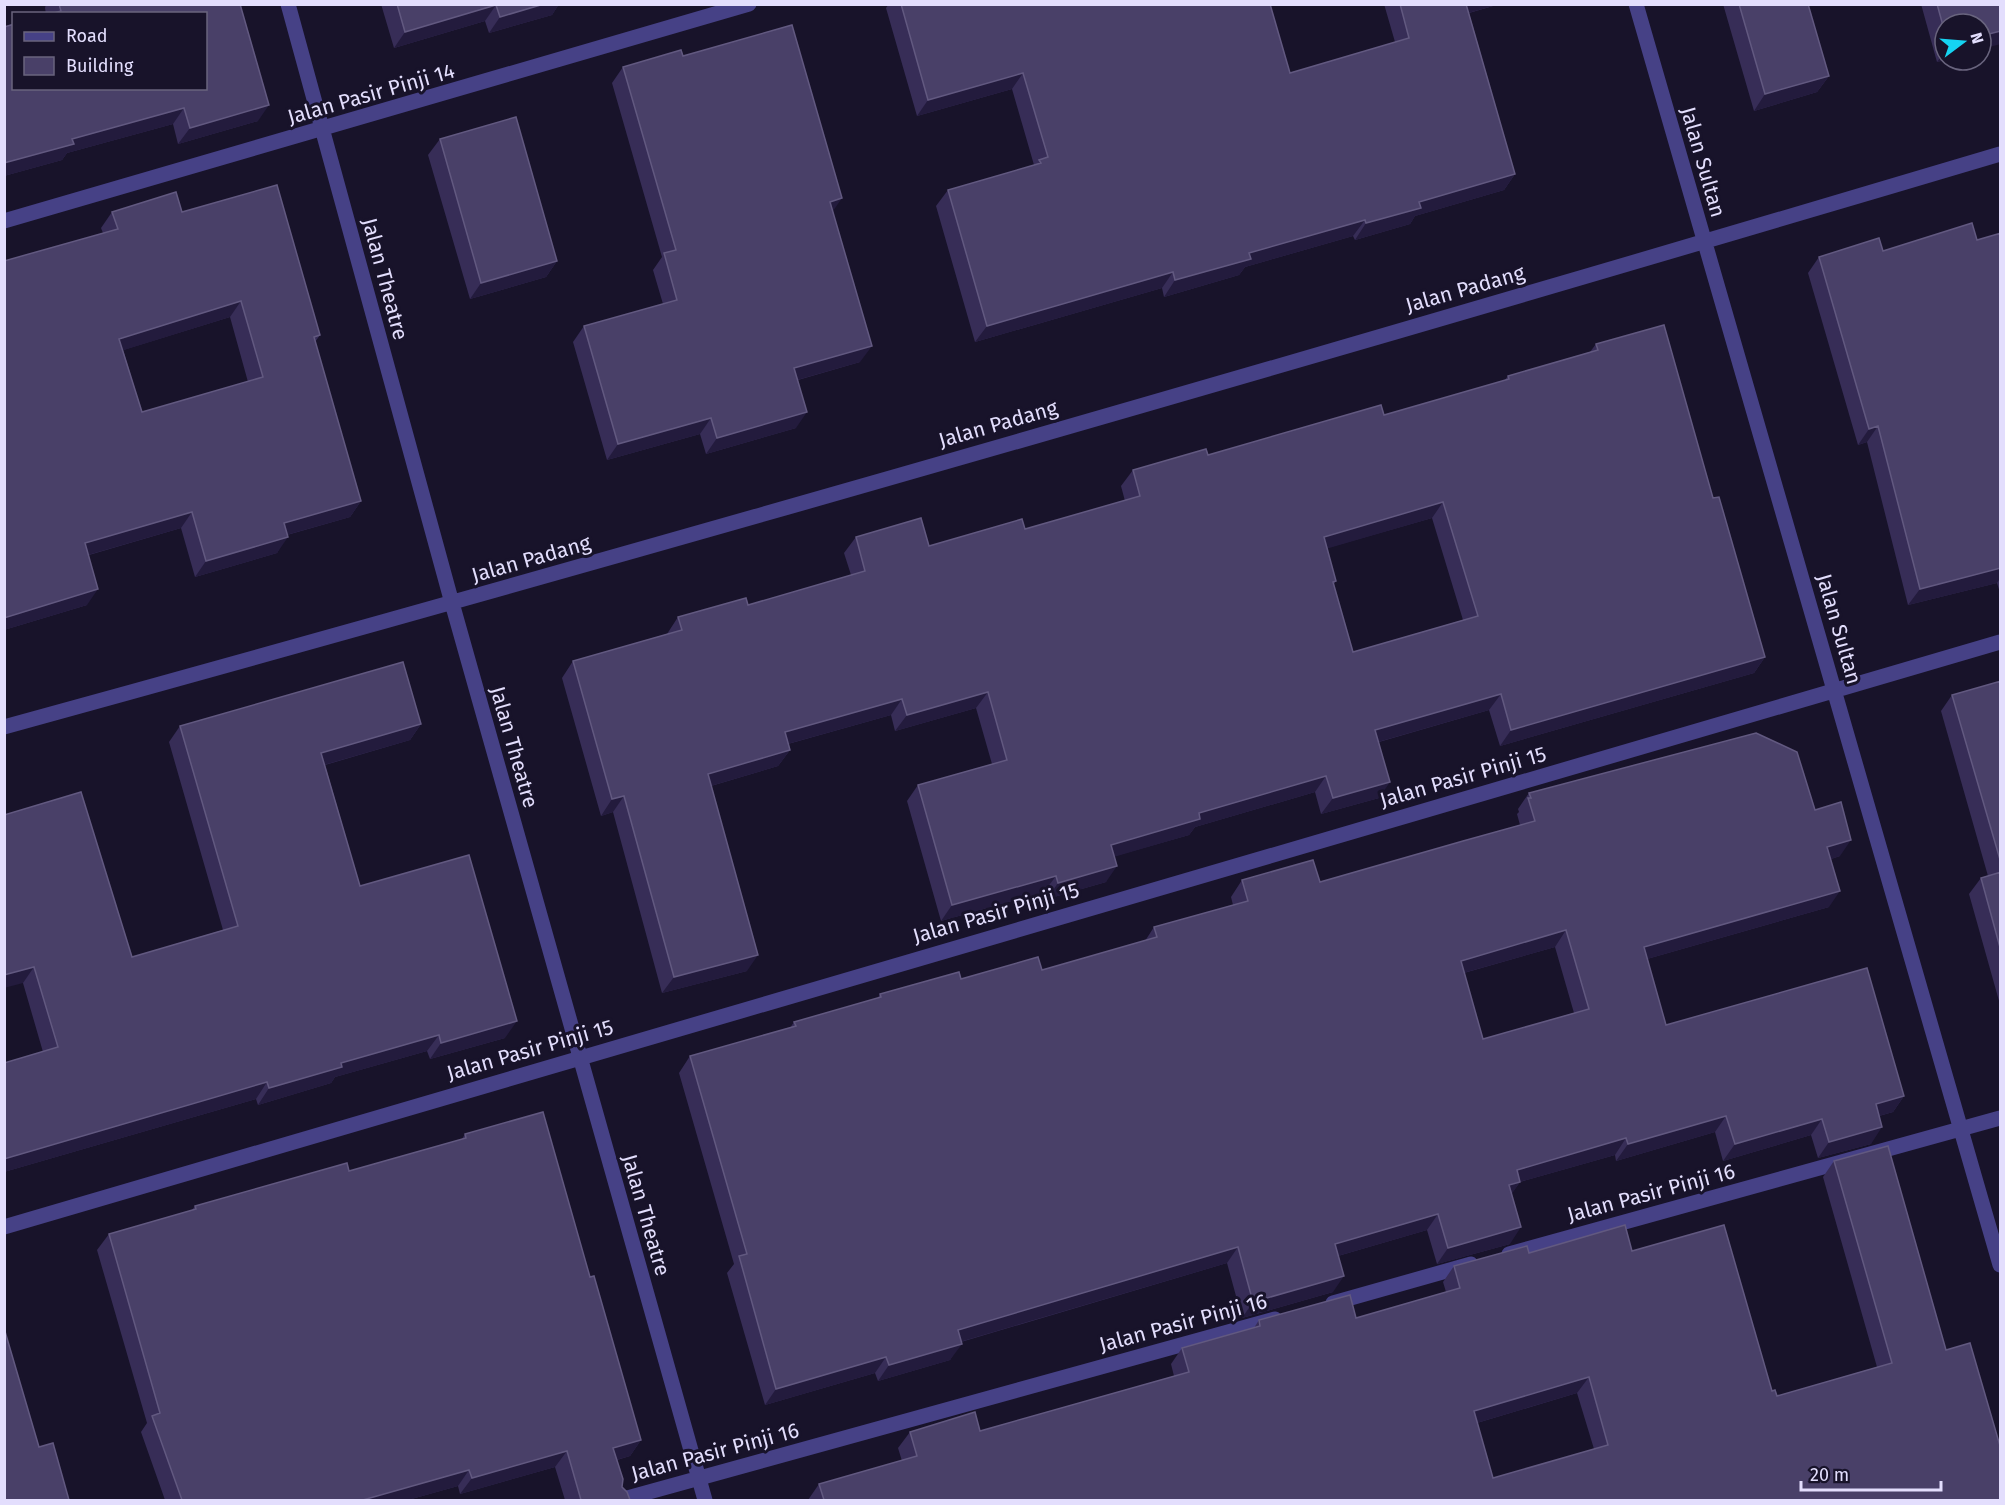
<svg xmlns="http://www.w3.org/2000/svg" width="2005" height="1505" font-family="'Fira Sans',sans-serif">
  <rect width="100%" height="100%" fill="#18132a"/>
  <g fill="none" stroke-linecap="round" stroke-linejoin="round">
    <path stroke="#464186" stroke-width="15" d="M288,4l164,599 253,897
      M1636,4l364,1261
      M4,221l745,-217
      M4,727c668,-184 1333,-376 1996,-573
      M4,1227l1996,-585
      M1509,1254l491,-136
      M1333,1303l138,-39
      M620,1500l655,-181"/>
  </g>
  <path fill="#372d57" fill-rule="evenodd" d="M46,4h194l18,117 -80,23 -5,-20 -106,29 -5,7 -58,16v-149l202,-13h-160l-1,-6z
    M381,4h178l-7,11 -63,18 -4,-12 -91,27z
    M889,4h381l20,69 105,-31 -11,-38h116l-31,9 46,161 -11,16 -89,26 -5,8 -55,16 -2,-4 -108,31 -6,8 -75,22 -2,-9 -187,54 -39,-136 12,-16 86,-25 -22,-76 -95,27 -31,-108z
    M1723,4h85l21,72 -12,16 -63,19z
    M1921,4h80l-56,20v36l-8,2z
    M683,56l150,155 27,151 -62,18 -2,48 -90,26 -6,-20 -93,26 -34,-118 11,-16 79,-22 -10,-34 9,-13 -50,-174 11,-16z
    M440,139l117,122 -11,16 -76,22 -42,-144z
    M112,212h70l138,123 -5,7 46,159 -11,16 -63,18 -10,18 -82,24 -14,-49 -92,27 -2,50 -83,25 99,-397 -2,-5zM230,317l18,65 -106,30 -19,-62z
    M2001,233v363l-4,-13 -89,22 -41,-163 -9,3 -50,-172 11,-16 158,-17z
    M1596,344l117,154 52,159 -11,16 -254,73 -11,-36 -110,32v56l-58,16 -6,-22 -120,35 -6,8 -74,21 -9,26 -59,17 -3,-7 -103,29 -34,-120 11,-16 74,-21 -16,-56 -81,23 -4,-16 -103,29 2,6 -12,16 -67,20 36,185 -85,22 -49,-181 -12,4 -39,-138 11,-17 94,-27 11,-17 70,-12 103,-30 -7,-22 12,-16 73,9 96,-17 100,-28 -4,-15 12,-16 75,-15 176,-40 120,-34 4,-5 82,-24zM1432,518l31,102 -110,32 -20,-67 3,-4 -9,-33z
    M2001,681v327l-32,-114 12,-16 7,-2 -47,-165 11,-16z
    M421,724l-11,16 -85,25 35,121 145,152 -75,21 -3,-8 -92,26 -4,6 -73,22 -2,-6 -252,73v-109l39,-11 -20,-69 -19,-168 128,142 91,-27 -54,-188 11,-16z
    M1529,793l286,17 25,46 -9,3 -2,48 -182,52 19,66 238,71 -11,16 -14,4 -8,28 -53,14 -7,-23 -88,26 -8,-29 -99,29 -1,-6 -95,27 -9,12 -1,50 -73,20 -10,-34 -89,26 -5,36 -91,26 -15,-55 -266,79 -11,18 -72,21 -3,-8 -110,32 -38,-132 7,-9 -55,-191 11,-17 100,-28 4,-6 84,-24 2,-4 81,-15 81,-9 103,-29 9,-14 79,-22 -2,-8 11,-17 78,2 200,-57 -3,-11 2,-2 -1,-3zM1555,947l19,66 -91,26 -19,-66z
    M465,1134l125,143 51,163 -11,16 -13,4 5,27 8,13h-65l-10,-33 -95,27 -2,-8 -50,14h-243l-24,-68 6,-9 -50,-173 12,-16 83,-24 3,-4 154,-35 113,-32z
    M1834,1161l112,189 55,150h-1193l11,-16 83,-23 -4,-13 12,-16 70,-1 194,-55 -3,-12 11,-16 72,-20 5,-8 97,-2 90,-26 -3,-10 11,-16 75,-13 103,-2 145,145 100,-29 -54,-190zM1577,1393l17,56 -101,29 -16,-55z"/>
  <path fill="#231b3d" d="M544,4h15l-7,11 -63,18 11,-16z
    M1463,4h37l-46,13z
    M496,5l-11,16 -91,27 11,-16z
    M2001,31v13l-20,5v-13z
    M1945,51v9l-8,2z
    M1023,73l-11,16 -95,27 11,-16z
    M1829,76l-12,16 -63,19 11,-17z
    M269,105l-11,16 -80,23 12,-16z
    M184,108l-11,16 -106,29 -5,7 -58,16v-13l68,-24z
    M1515,174l-11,16 -89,26 -5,8 -55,16 11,-17 53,-21z
    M842,198l-11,16 -1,-12z
    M1365,220l-12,16 -108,31 -6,8 -75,22 11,-17 74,-27z
    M557,261l-11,16 -76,22 11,-16z
    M1173,272l-11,16 -187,54 12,-16z
    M241,301l-11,16 -122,38 11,-16z
    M872,346l-12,16 -77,22 11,-16z
    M807,412l-11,16 -90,26 11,-16z
    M711,418l-11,16 -93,26 11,-16z
    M1878,426l-11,16 -9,3 11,-16z
    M361,501l-11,16 -78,22 12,-16z
    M1443,502l-11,16 -120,35 12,-16z
    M192,512l-11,16 -107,31 11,-16z
    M288,537l-11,16 -82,24 11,-16z
    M2001,568v9l-4,6 -89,22 12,-16z
    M98,589l-11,16 -83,25v-12z
    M1765,657l-11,16 -254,73 11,-16z
    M988,692l-12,16 -81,23 12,-16z
    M1501,694l-12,16 -125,36 11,-16z
    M902,699l-11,16 -118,33 12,-16z
    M421,724l-11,16 -100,29 11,-16z
    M790,750l-12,16 -81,24 11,-16z
    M1326,776l-11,16 -120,35 -6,8 -89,26 11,-16 88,-32z
    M1390,782l-11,16 -58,16 12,-16z
    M624,796l-11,16 -12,4 11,-17z
    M1851,840l-11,16 -24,8 11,-17z
    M1117,866l-11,16 -59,17 11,-16z
    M1056,876l-12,16 -103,29 11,-16z
    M1840,891l-11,16 -196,56 11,-16z
    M1566,930l-11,17 -106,30 12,-16z
    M758,955l-11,16 -85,22 12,-16z
    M34,967l-11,16 -19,5v-13z
    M517,1021l-12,17 -75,21 11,-16z
    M439,1035l-12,16 -92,26 -4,6 -73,22 11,-17 72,-25z
    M267,1082l-11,17 -252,73v-13z
    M1904,1096l-11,16 -29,8 12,-16z
    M1726,1116l-11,16 -99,29 12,-17z
    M1822,1119l-11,16 -88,26 12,-17z
    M1882,1127l-11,17 -53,14 11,-16z
    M1626,1138l-11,17 -110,31 12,-16z
    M1520,1182l-11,16v-13z
    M1438,1214l-11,16 -103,30 11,-16z
    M1521,1227l-11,17 -73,20 11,-16z
    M1238,1247l-11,16 -281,83 12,-16z
    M1344,1276l-11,16 -91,26 11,-16z
    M962,1344l-12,16 -72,21 11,-16z
    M886,1357l-11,16 -110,32 11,-16z
    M1589,1377l-12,16 -114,34 11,-16z
    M641,1440l-11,16 -28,8 11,-16z
    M567,1451l-12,16 -95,27 12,-16z
    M469,1470l-11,16 -50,14h-45z"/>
  <path fill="#494068" stroke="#625980" stroke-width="1.5" fill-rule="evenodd" d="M59,4h181l29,101 -79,23 -6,-20 -112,31 2,5 -70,19v-136l10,-3v64h192v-74h-155l10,-3z
    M397,4h147l-44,13 -4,-12 -91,27z
    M901,4h369l20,69 119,-35 -9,-34h66l49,170 -96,28 2,6 -55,15 -1,-3 -116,33 2,6 -76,21 -2,-8 -186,54 -39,-136 93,-27 -2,-3 9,-3 -25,-84 -95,27z
    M1739,4h69l21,72 -64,18z
    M1937,4h64v27l-20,5v-12h-36v9z
    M792,25l50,173 -12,4 42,144 -78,22 13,44 -90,26 -6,-20 -93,26 -34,-118 93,-26 -13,-47 12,-3 -53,-183 58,-17 2,6z
    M516,117l41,144 -76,22 -41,-144z
    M277,185l43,150 -6,2 47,164 -77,22 4,14 -82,24 -14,-49 -107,31 13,46 -94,29v-357l114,-32 -6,-17 64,-20 6,20zM241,301l22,76 -121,35 -23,-73z
    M1972,223l5,17 24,-7v335l-81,21 -42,-163 -9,3 -50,-172 60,-19 4,13z
    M1664,325l49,173 6,-1 46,160 -254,73 -10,-36 -126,36 15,52 -57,16 -7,-22 -127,37 1,6 -89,26 6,21 -59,17 -2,-7 -104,29 -34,-120 89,-25 -19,-68 -81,23 -5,-16 -117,33 5,18 -82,24 50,181 -84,22 -50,-181 -12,3 -39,-138 109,-31 -4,-13 68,-19 2,7 117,-34 -9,-34 65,-19 8,28 93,-27 3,10 115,-33 -7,-26 73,-21 2,6 173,-50 3,10 125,-36 -1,-3 90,-26 -2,-6zM1443,502l35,114 -125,36 -20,-70 3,-1 -12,-44z
    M403,662l18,62 -100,29 39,133 109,-31 48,166 -76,22 -2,-8 -98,28 1,4 -73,21 -2,-6 -263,77v-96l54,-16 -24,-80 -30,8v-160l77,-23 51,165 106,-31 -58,-200z
    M2001,681v182l-49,-168z
    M1756,733l41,19 18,58 26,-8 10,38 -24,7 13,44 -196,56 22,78 201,-57 37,128 -28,8 6,23 -53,15 -7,-23 -87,25 -9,-28 -98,28 -2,-6 -109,32 3,12 -11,3 12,42 -73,21 -10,-34 -103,30 9,32 -91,26 -15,-55 -280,83 4,14 -73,21 -3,-8 -110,32 -37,-133 8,-2 -57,-198 106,-30 -2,-4 87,-25 -1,-3 79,-22 2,7 77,-22 4,13 115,-33 -3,-10 94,-26 -6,-21 71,-20 7,22 143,-41 72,-20 -7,-23h3l-2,-5zM1566,930l23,79 -106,30 -22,-78z
    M2001,872v79l-20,-73z
    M543,1112l47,165 4,-1 47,164 -28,8 10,31 -1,8 5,5 3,8h-49l-14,-49 -95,27 -3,-8 -106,30h-181l-30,-84 8,-3 -51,-179 87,-25 -1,-3 152,-43 2,8 117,-33 -1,-4z
    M1888,1146l58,204 24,-7 31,106v51h-1177l-5,-16 98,-28 -7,-24 65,-20 5,19 209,-59 -7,-24 78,-22 -1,-6 91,-25 6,23 104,-30 -6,-22 73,-20 2,7 96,-28 7,26 92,-26 48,166 3,-1 2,6 115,-33 -58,-202zM1589,1377l19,68 -115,33 -19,-67z
    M4,1328l35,119 14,-4 16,57h-65z"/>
  <g text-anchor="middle" stroke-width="6" stroke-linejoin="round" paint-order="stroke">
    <g font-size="21" fill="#e3defd" stroke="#18132a">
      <text transform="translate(371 94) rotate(-16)" y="7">Jalan Pasir Pinji 14</text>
      <text transform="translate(1703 162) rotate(74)" y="7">Jalan Sultan</text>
      <text transform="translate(385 279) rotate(75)" y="7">Jalan Theatre</text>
      <text transform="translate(1465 289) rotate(-16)" y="7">Jalan Padang</text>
      <text transform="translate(998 424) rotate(-16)" y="7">Jalan Padang</text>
      <text transform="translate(531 559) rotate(-16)" y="7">Jalan Padang</text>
      <text transform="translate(1839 629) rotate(74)" y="7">Jalan Sultan</text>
      <text transform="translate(514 747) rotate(74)" y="7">Jalan Theatre</text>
      <text transform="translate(1463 777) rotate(-16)" y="7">Jalan Pasir Pinji 15</text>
      <text transform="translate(996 913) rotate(-16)" y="7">Jalan Pasir Pinji 15</text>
      <text transform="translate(530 1050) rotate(-16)" y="7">Jalan Pasir Pinji 15</text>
      <text transform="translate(1651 1193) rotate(-15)" y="7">Jalan Pasir Pinji 16</text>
      <text transform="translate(646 1215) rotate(74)" y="7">Jalan Theatre</text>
      <text transform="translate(1183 1323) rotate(-15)" y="7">Jalan Pasir Pinji 16</text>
      <text transform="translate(715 1452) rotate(-15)" y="7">Jalan Pasir Pinji 16</text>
    </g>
  </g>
  <rect width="2005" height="1505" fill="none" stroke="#e3defd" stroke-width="12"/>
  <rect x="12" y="12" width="195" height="78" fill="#18132a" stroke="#69647e" stroke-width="1.5"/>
  <rect x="24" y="32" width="30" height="9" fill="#464186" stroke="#69647e" stroke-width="1.5"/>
  <text x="66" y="42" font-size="18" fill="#e3defd">Road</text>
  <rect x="24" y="57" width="30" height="18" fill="#494068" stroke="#69647e" stroke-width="1.5"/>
  <text x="66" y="72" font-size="18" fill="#e3defd">Building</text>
  <g transform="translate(1963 42) rotate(74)"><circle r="28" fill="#18132a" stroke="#69647e" stroke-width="1.5"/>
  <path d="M0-4.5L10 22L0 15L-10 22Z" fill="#15d4f2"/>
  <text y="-9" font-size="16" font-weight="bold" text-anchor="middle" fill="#e3defd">N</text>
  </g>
  <path d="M1801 1481v9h140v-9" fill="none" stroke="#e3defd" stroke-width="3"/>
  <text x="1810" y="1481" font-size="18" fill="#e3defd" stroke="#18132a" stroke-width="4.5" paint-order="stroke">20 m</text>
</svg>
